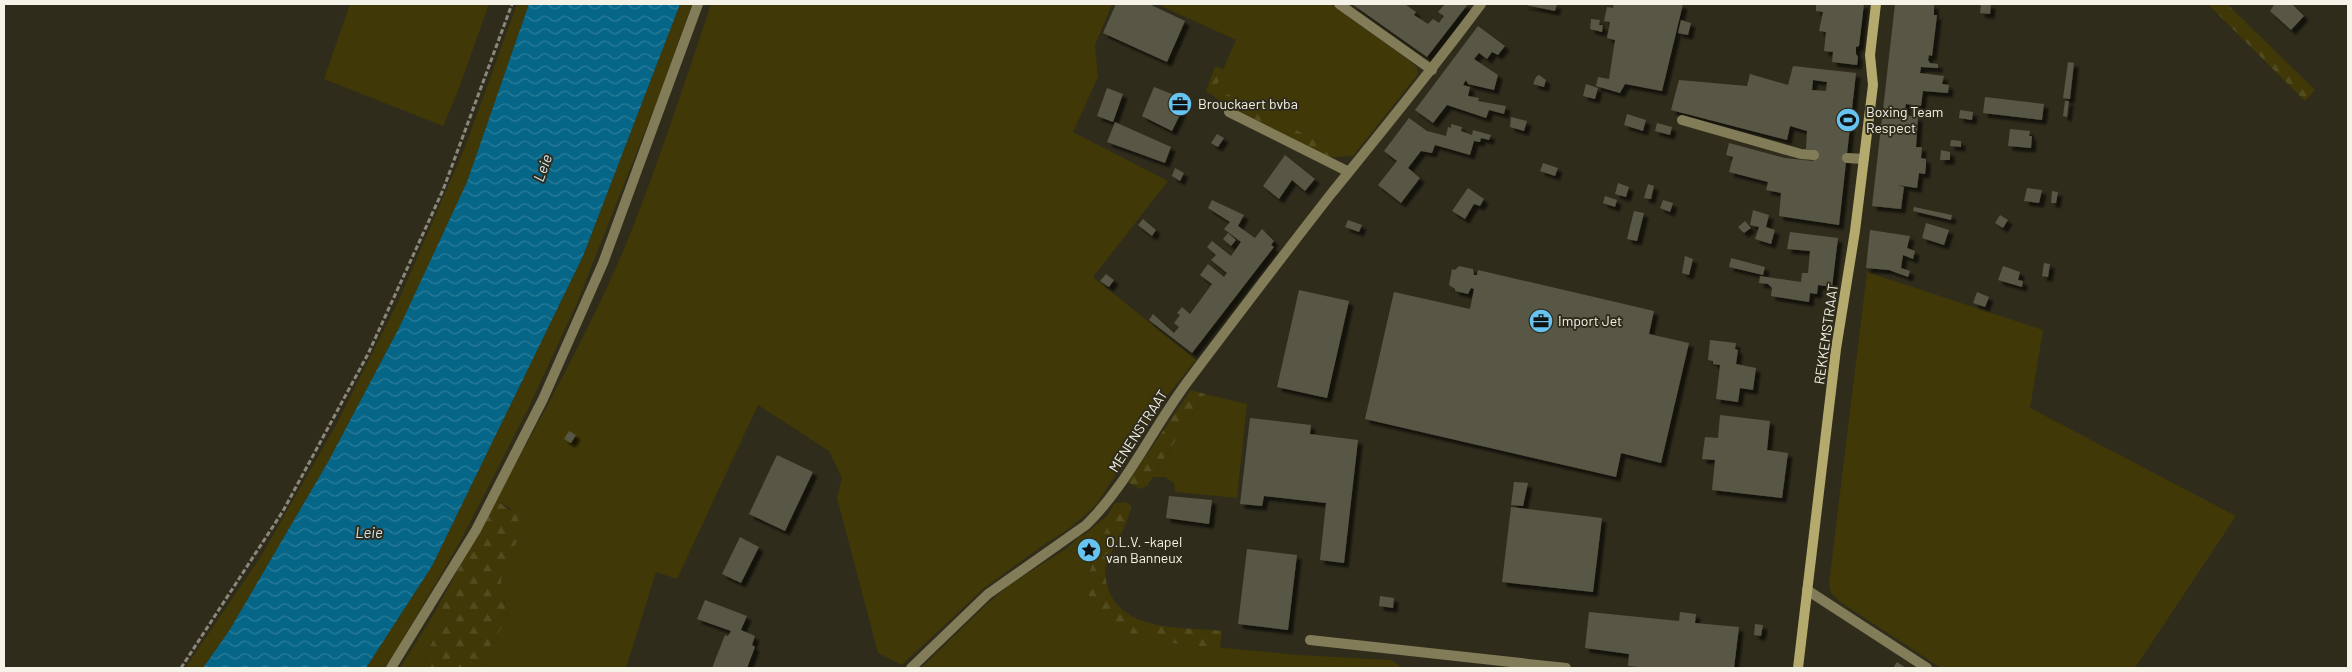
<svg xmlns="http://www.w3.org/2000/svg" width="2352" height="672" font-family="Barlow,sans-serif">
  <defs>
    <pattern id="forest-firs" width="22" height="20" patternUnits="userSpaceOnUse" patternTransform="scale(1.25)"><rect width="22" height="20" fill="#403807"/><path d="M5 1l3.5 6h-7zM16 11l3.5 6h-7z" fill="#534c1f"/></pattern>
    <pattern id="water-waves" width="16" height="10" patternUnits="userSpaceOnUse" patternTransform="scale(1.25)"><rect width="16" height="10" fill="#066688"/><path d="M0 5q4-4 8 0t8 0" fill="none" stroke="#2b7c99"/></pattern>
    <filter id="shadow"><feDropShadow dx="4.5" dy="4.5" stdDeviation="1" flood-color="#0009"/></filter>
  </defs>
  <rect width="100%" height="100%" fill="#2f2c1c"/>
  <path fill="#403807" d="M350,4h139l-31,87 -15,35 -119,-47z
    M517,4h12l-62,178 -68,146 -71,134 -99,169 -26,37h-18l75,-110 76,-133 61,-121 68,-157z
    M680,4h12l-31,87 -84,212 -49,106 -68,133 -66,112 -10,14h-18l66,-102 151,-310z
    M711,4h401l-17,41 3,32 -25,55 95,49 -75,96 103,83 -29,36 -71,109 -26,23 -28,18 -59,43 -81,76 -24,-12 -41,-155 5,-20 -13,-27 -71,-46 -81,174 -21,-7 -30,96h-140l-2,-12 24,-39 -7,-28v-9l20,-49 -11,-23 -14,-8c45,-83 92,-166 129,-253 32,-80 59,-162 86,-243z
    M1157,4h173l80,57 7,7 1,6 -65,82 -18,1 2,-4 -4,-4 -118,-61 21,-48z
    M1867,272l176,58 -13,78 206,108 -101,152h-194l-99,-65 -11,-10 -2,-10z
    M1205,394l42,10 -10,94 -62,-6 -1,-9 -9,-6h-12z
    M1115,503h4l-21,43 -10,-6 1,-3 -5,-2 23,-19z
    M1066,549l26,12 -5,17 30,52 44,12 137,13 93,5 12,8h-482l67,-65 24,-20z
    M435,612h10l-20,47 -1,9h-24z"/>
  <path fill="url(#forest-firs)" d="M2208,4h19l88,86 -10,11z
    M1215,66l8,3 -7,19 117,61 4,4 -2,4h-5l-105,-53 -19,-13z
    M1191,390l14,4 -58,92 -7,3 -12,-7z
    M496,500l22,16 3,15 -20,49v9l7,28 -24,39 2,12h-62l1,-9 20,-47h-10z
    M1125,502l6,3c-2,20 -18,40 -25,60 -2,7 0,19 3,26 16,41 76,36 113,40l-2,17 -59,-6 -44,-12 -20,-16 -8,-19 -2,-17 14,-38 18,-37z
    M1084,535l6,2 -12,17 -12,-5 14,-13z"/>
  <path fill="url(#water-waves)" d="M529,4h151l-97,252 -151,310 -66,102h-163l26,-37 99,-169 71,-134 68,-146z"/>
  <path fill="#595644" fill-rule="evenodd" filter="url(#shadow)" d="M1116,4h33l36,17 -18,41 -64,-29z
    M1352,4h53l11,8 -2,3 14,9 5,-5 6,4 5,-7 -6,-4 7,-8h23l-41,53z
    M1521,4h36l-2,7z
    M1614,4h69l-21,87 -37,-7 -5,9 -24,-7 2,-9 11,2 6,-39 -8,-2 3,-16 -6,-1 3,-14 6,1z
    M1816,4h48l-5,42 -3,1v7l2,3 -1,8 -25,-3 1,-10 -9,-1 2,-19 -7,-1 4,-19 -7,-1z
    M1895,4h39v11h3l-2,17 -3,24 -3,-1 -1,5 2,3 8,1v4l-17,-1 -1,6 24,3 -2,8 7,1 -1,8 -25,-2 -2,15 -15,-2 -2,11 14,2 -2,30h6l-1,11 5,1v7l-1,8 -6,-1 -2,15 -20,-3 7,2 -3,22 -29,-3z
    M1981,4h10l-1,10 -10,-1z
    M2273,4h19l12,12 -13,14 -21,-19 4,-6z
    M1591,19l9,1 -1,5h4l-1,7 -12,-3z
    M1681,20l10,3 -3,12 -10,-2z
    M1478,26l27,20 -7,9 -6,-3 -5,7 -8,-6 -5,6 24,16 -4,15 -26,-6 -2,-4 -3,5 7,2 -2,9 11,2 -1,3 28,5 -2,8 -15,-4 -3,8 -39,-13 -14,18 -18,-13z
    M2068,62l6,1 -4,36 -7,-1z
    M1793,66l63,7 -17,152 -60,-9 2,-23 -15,-3 2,-8 -39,-10 4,-15 -7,-2 3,-12 56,15 28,3 1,-11 -8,-1 1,-18 -17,-5 -3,14 -116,-30 8,-30 68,6 3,-12 38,11zM1813,80l14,2 -1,9 -14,-1z
    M1539,75l7,5 -2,7 -11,-3 3,-7z
    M1586,84l12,4 -3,11 -12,-3z
    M1154,87l33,13 -15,31 -30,-15z
    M1107,88l16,6 -10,28 -16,-6z
    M1985,97l59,7 -2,16 -59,-7z
    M2065,101h4l-2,16 -4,-1z
    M1960,110l13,2 -1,8 -13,-2z
    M1627,114l19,6 -3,11 -19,-6z
    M1511,117l16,4 -3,10 -14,-4z
    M1409,118l18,13 19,5 2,-9 3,1v-4l11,3 -1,4 11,4 1,-5 18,5 -2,5 -8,-2 -1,4 -6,-1 -4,14 -35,-10 -3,8 -11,-2 -13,17 12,10 -19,25 -23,-18 19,-24 -13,-10z
    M1115,122l56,25 -6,16 -58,-21z
    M1657,123l15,4 -2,8 -15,-4z
    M2010,129l20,2 -1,5h3l-1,12 -23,-2z
    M1217,134l7,4 -6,9 -7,-4z
    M1951,140l10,1v6l-11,-1z
    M1941,150l9,2v8h-10z
    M1285,155l30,24 -10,12 -13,-11 -13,19 -16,-13z
    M1543,163l15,5 -3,8 -15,-5z
    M1175,168l9,5 -4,8 -8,-5z
    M1618,183l11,4 -3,10 -11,-3z
    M1648,184l6,2 -3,13 -7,-1z
    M1468,188l16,11 -4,7 -6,-2 -9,15 -13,-8z
    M2027,188l15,2 -3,13 -15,-2z
    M2052,191l6,1 -2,11h-5z
    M1605,196l12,4 -2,7 -12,-4z
    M1212,200l32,15 -6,11 17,12 7,-9 12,12 -3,4 3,2 -82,106 -43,-33 4,-6 21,19 5,-6 -5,-4 6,-8 -3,-2 5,-6 8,7 22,-30 -12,-9 8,-11 16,13 3,-4 -16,-13 5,-5 -9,-8 5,-6 19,15 10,-14 -17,-13 6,-7 -22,-14z
    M1663,200l10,3 -3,9 -10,-4z
    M1914,207l38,8 -1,5 -38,-9z
    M1753,210l16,5 -3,12 9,3 -4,14 -16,-5 4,-12 -9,-2z
    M1634,211l10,2 -7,28 -10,-2z
    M2000,215l8,5 -5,8 -8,-5z
    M1143,219l13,11 -4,6 -14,-11z
    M1348,220l14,5 -3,7 -14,-5z
    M1745,221l6,7 -7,5 -6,-6z
    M1926,223l23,7 -5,15 -22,-7z
    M1870,230l40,6 -3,12 8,3 -2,8 -10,-4 -2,13 9,3 -2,6 -19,-7 -23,-2z
    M1790,232l48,6 -6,49 -14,-2 -1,9 -7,-1 -1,9 -38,-6 1,-8 -4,-4 -9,-1 1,-7 41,6 1,-9h6l2,-22 -23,-2z
    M1228,233l8,7 -5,6 -8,-7z
    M1685,256l8,3 -4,16 -7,-2z
    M1731,258l34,9 -2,8 -34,-8z
    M2044,263l6,1 -2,13 -6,-1z
    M1459,266l14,3 1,6h3l1,-5 176,41 -5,23 40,9 -28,120 -40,-10 -5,24 -251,-58 29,-127 76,17 4,-20 -3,-1 -3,6 -13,-3v-2l-6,-4 3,-16 3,1z
    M2003,266l17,6 -2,8 5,1 -1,6 -24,-7z
    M1106,274l8,6 -5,7 -9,-6z
    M1299,290l50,11 -22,97 -50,-11z
    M1977,292l12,5 -4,10 -12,-4z
    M1710,340l26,3 -1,6 3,1 -2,14 20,4 -3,22 -13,-2 -2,14 -22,-3 4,-34 -7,-1v-3l-5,-1z
    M1720,415l50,6 -3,29 21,3 -6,45 -70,-8 3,-30 -13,-1 3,-22 13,1z
    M1250,418l61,7 -1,9 48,6 -14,123 -24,-3 6,-57 -62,-7 -2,10 -22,-2z
    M569,431l7,4 -5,8 -7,-4z
    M777,455l36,17 -28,59 -36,-17z
    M1514,482l14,1 -5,23 -12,-1z
    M1169,496l43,4 -3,24 -43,-6z
    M1511,507l91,11 -9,74 -91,-10z
    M740,537l19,10 -18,36 -19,-9z
    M1247,549l50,6 -9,75 -50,-6z
    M1380,596l14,2 -1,10 -14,-2z
    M705,600l42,16 -6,14 14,6 -3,9 3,2 -8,21h-35l13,-33 3,1 3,-5 -34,-12z
    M1589,612l90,9 1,-9 16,2 -1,9 44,4 -5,41h-85l-21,-2 1,-12 -44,-6z
    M1755,624l8,1 -2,11 -7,-1z
    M1897,662l9,6h-13z"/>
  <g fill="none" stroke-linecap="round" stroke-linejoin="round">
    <path stroke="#8a887a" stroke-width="3" stroke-dasharray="5 2.5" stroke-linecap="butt" d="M181,668l102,-157 85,-157 75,-164 69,-186"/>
    <path stroke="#827c58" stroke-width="10" d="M1682,120l119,34 13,1
      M1847,158l17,1
      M1807,590l120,78
      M1310,640l256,28
      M391,668l85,-138 67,-131 60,-136 95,-259"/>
    <path stroke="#827c58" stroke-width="10" d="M1339,4l93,66
      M1229,112l120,60
      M911,668l77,-74 98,-69c43,-42 68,-100 105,-148 46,-61 93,-123 140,-183 51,-63 102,-125 150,-190"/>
    <path stroke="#b4aa6e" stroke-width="10" d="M1798,668l38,-319 19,-118 18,-146 -3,-30 6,-51"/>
  </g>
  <defs>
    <g id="office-disc" transform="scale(1.25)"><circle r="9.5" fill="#67c4f0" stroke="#2f2c1c"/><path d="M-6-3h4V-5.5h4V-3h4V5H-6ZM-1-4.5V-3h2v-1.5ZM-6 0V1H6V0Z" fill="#111"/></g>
    <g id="stadium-disc" transform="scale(1.25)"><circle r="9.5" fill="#67c4f0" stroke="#2f2c1c"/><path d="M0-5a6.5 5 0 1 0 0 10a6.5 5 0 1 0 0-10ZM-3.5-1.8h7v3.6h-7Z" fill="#111"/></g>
    <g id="sight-disc" transform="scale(1.25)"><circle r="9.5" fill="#67c4f0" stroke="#2f2c1c"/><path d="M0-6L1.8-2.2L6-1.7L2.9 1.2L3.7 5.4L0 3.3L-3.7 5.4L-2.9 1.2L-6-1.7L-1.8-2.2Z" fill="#111"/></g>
  </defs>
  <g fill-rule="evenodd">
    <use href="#office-disc" x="1180" y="104"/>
    <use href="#stadium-disc" x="1848" y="120"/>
    <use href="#office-disc" x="1541" y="321"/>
    <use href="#sight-disc" x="1089" y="550"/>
  </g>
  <g text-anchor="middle" stroke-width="4" stroke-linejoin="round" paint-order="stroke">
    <g font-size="14" fill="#f5f3e8" stroke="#2f2c1c" text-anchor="start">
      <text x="1198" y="109">Brouckaert bvba</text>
      <text x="1866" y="117">Boxing Team<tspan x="1866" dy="16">Respect</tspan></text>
      <text x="1558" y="326">Import Jet</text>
      <text x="1106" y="547">O.L.V. -kapel<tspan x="1106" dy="16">van Banneux</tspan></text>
    </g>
    <g font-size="14" fill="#f5f3e8" stroke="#2f2c1c">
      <text transform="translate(1826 334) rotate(-82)" y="5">REKKEMSTRAAT</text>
      <text transform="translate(1138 431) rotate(-57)" y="5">MENENSTRAAT</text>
    </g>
    <g font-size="15" font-style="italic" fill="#cee5f1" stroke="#2f2c1c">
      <text transform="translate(543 168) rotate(-70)" y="5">Leie</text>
      <text x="369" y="538">Leie</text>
    </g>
  </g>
  <rect width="2352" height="672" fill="none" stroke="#f5f3e8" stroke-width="10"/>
</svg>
